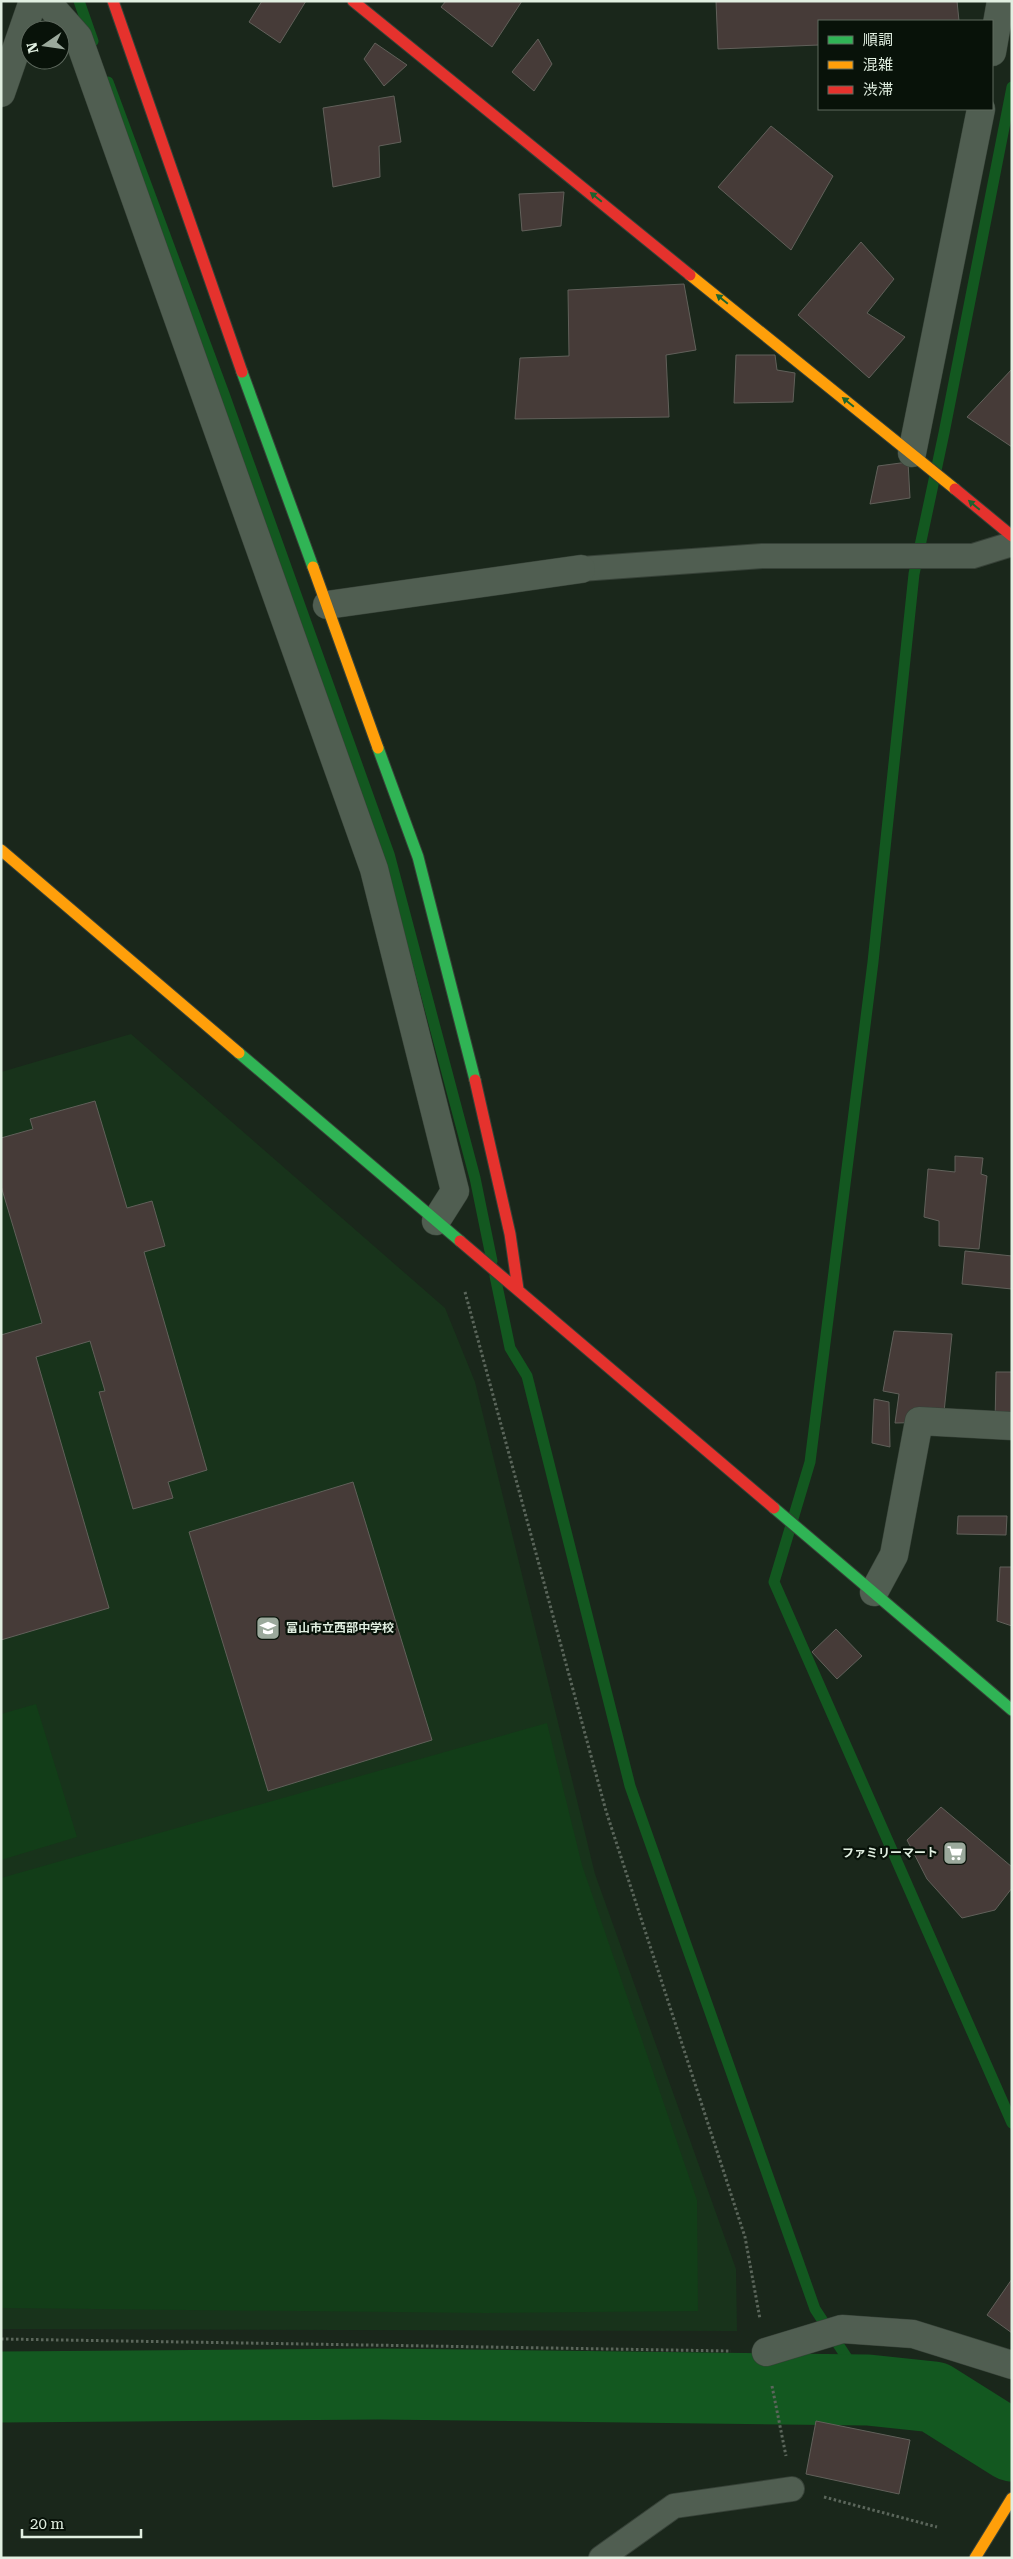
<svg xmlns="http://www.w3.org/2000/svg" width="1013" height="2559" font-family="'Roboto Serif','Noto Sans JP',serif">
  <rect width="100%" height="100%" fill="#1a271b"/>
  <path fill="#18331b" d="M131,1034l314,274 30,74 120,492 141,395 1,62 -736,-2v-1257z"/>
  <path fill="#123d18" d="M36,1704l41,133 -76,23v-146z
    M547,1723l35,142 115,335 1,111 -212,2 -485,-5v-430z"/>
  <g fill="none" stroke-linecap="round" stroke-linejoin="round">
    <path stroke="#135820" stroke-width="11" d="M79,1l14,40
      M108,82l116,312 165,460 86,324 17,83
      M1012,87l-68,346 -30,141 -41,388 -63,500 -36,120 238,541
      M495,1276l15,72 17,28 103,410 185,523 53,81"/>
    <path stroke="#135820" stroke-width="71" d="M1,2387l378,-3 489,6 66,7 78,49"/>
  </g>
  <path fill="#463b38" stroke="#61605a" d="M262,1h44l-26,42 -31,-21z
    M446,1h76l-30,46 -51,-40z
    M716,1h241l2,20h-140v24l-101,4z
    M538,39l14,25 -18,27 -22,-19z
    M375,43l32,22 -23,21 -20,-27z
    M394,96l7,46 -22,4 1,31 -47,10 -10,-79z
    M771,126l62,50 -42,74 -73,-63z
    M564,192l-3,34 -39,5 -3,-37z
    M861,242l33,37 -27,34 38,24 -36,41 -71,-63z
    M684,284l12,66 -30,5 3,62 -154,2 5,-61 49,-2 -1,-66z
    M736,355h39l2,15 18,3 -2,29 -59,1z
    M1012,369v78l-45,-30z
    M908,462l2,36 -40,6 8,-38z
    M95,1101l32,107 25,-7 13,45 -21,6 63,218 -39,12 5,16 -40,11 -34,-117 6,-1 -15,-50 -54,16 73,251 -108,32v-305l41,-12 -41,-137v-48l32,-9 -3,-10z
    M955,1156l28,2 -2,16 6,2 -8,73 -40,-3v-25l-15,-4 4,-48 27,3z
    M965,1251l47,5v33l-50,-5z
    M894,1331l58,3 -9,88 -48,1 4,-29 -16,-3z
    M996,1372h16v50l-17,3z
    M874,1399l15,3 1,45 -18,-4z
    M353,1482l79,258 -164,51 -79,-259z
    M958,1516h49l-1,19 -49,-1z
    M1000,1567h12v59l-15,-5z
    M836,1629l26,27 -25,23 -25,-27z
    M941,1807l71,60v21l-17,22 -33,8 -35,-39 -20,-39z
    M1012,2279v54l-25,-18z
    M816,2421l94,19 -11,54 -93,-20z"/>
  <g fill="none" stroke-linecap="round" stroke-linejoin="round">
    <g stroke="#374238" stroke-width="26">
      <path id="lane" d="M581,569l181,-13h211l39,-12
        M601,2558l73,-52 118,-17"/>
    </g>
    <g stroke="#374238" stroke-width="29">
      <path id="street" d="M46,1l32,36 296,832 81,322 -19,30
        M992,52l9,-51
        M1,93l32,-92
        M912,453l69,-344
        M327,605l254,-36
        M874,1592l20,-37 25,-134 93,5
        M766,2352l76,-23 71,5 99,31"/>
    </g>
    <g stroke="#374238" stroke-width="13">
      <path id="fast" d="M242,372l71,195
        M378,748l40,109 57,223
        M239,1053l221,188
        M774,1508l238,202"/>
    </g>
    <g stroke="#374238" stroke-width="13">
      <path id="slow" d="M690,275l265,214
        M313,567l65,181
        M1,850l238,203
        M975,2558l37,-60"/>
    </g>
    <g stroke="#374238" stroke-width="13">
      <path id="jam" d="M113,1l129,371
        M353,1l337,274
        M955,489l57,47
        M475,1080l35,154 8,55
        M460,1241l314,267"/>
    </g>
    <path stroke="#5b665b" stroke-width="3" stroke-dasharray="2.5 2.5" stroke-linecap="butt" d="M465,1292l141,519 139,426 15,82
      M1,2339l730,12
      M772,2386l14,70
      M824,2497l113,30"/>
    <use href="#lane" stroke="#505e51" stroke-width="24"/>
    <use href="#street" stroke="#505e51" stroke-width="28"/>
    <use href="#fast" stroke="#30b455" stroke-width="11"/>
    <use href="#slow" stroke="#ff9f0a" stroke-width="11"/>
    <use href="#jam" stroke="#e5322d" stroke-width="11"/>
  </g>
  <defs><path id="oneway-solid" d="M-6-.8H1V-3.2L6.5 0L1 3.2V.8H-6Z" transform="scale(1.25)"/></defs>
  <g fill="#1c632f">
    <use href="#oneway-solid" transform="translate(596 197) rotate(-141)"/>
    <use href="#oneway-solid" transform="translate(722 299) rotate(-141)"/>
    <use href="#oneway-solid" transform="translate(848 402) rotate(-141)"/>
    <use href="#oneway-solid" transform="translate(974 505) rotate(-140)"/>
  </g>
  <defs>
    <g id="school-square" transform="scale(1.25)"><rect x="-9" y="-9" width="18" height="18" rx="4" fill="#9ba99c" stroke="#081209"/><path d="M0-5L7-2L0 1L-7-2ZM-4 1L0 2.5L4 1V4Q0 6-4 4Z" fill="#fff"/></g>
    <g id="supermarket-square" transform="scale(1.25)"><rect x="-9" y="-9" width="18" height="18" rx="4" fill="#9ba99c" stroke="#081209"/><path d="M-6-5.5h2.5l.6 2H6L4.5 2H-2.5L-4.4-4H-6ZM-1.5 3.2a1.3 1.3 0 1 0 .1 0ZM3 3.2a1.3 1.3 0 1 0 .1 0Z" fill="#fff"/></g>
  </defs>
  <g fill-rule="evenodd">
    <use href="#school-square" x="268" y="1628"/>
    <use href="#supermarket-square" x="955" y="1853"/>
  </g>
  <g text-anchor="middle" stroke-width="4.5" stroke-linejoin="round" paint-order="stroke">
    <g font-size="12" font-weight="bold" fill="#e1efe1" stroke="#081209" text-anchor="start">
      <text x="286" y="1632">富山市立西部中学校</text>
      <text x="938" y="1857" text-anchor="end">ファミリーマート</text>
    </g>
  </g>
  <rect width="1013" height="2559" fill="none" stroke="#e1efe1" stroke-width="5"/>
  <rect x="818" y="20" width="175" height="90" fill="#081209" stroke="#5f6a5f"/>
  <rect x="828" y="36" width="25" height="8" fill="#30b455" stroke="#5f6a5f"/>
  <text x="863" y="45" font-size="15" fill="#e1efe1">順調</text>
  <rect x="828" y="61" width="25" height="8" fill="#ff9f0a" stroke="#5f6a5f"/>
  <text x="863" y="70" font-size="15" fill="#e1efe1">混雑</text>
  <rect x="828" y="86" width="25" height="8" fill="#e5322d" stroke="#5f6a5f"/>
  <text x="863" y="95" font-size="15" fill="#e1efe1">渋滞</text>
  <g transform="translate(45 45) rotate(257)"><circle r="24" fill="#081209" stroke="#5f6a5f"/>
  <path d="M0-4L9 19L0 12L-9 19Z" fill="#9ba99c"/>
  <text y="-8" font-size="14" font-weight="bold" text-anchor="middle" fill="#e1efe1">N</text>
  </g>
  <path d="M22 2529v8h119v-8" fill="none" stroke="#e1efe1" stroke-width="2.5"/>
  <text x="30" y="2529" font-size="15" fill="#e1efe1" stroke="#081209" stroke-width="4" paint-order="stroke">20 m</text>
</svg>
